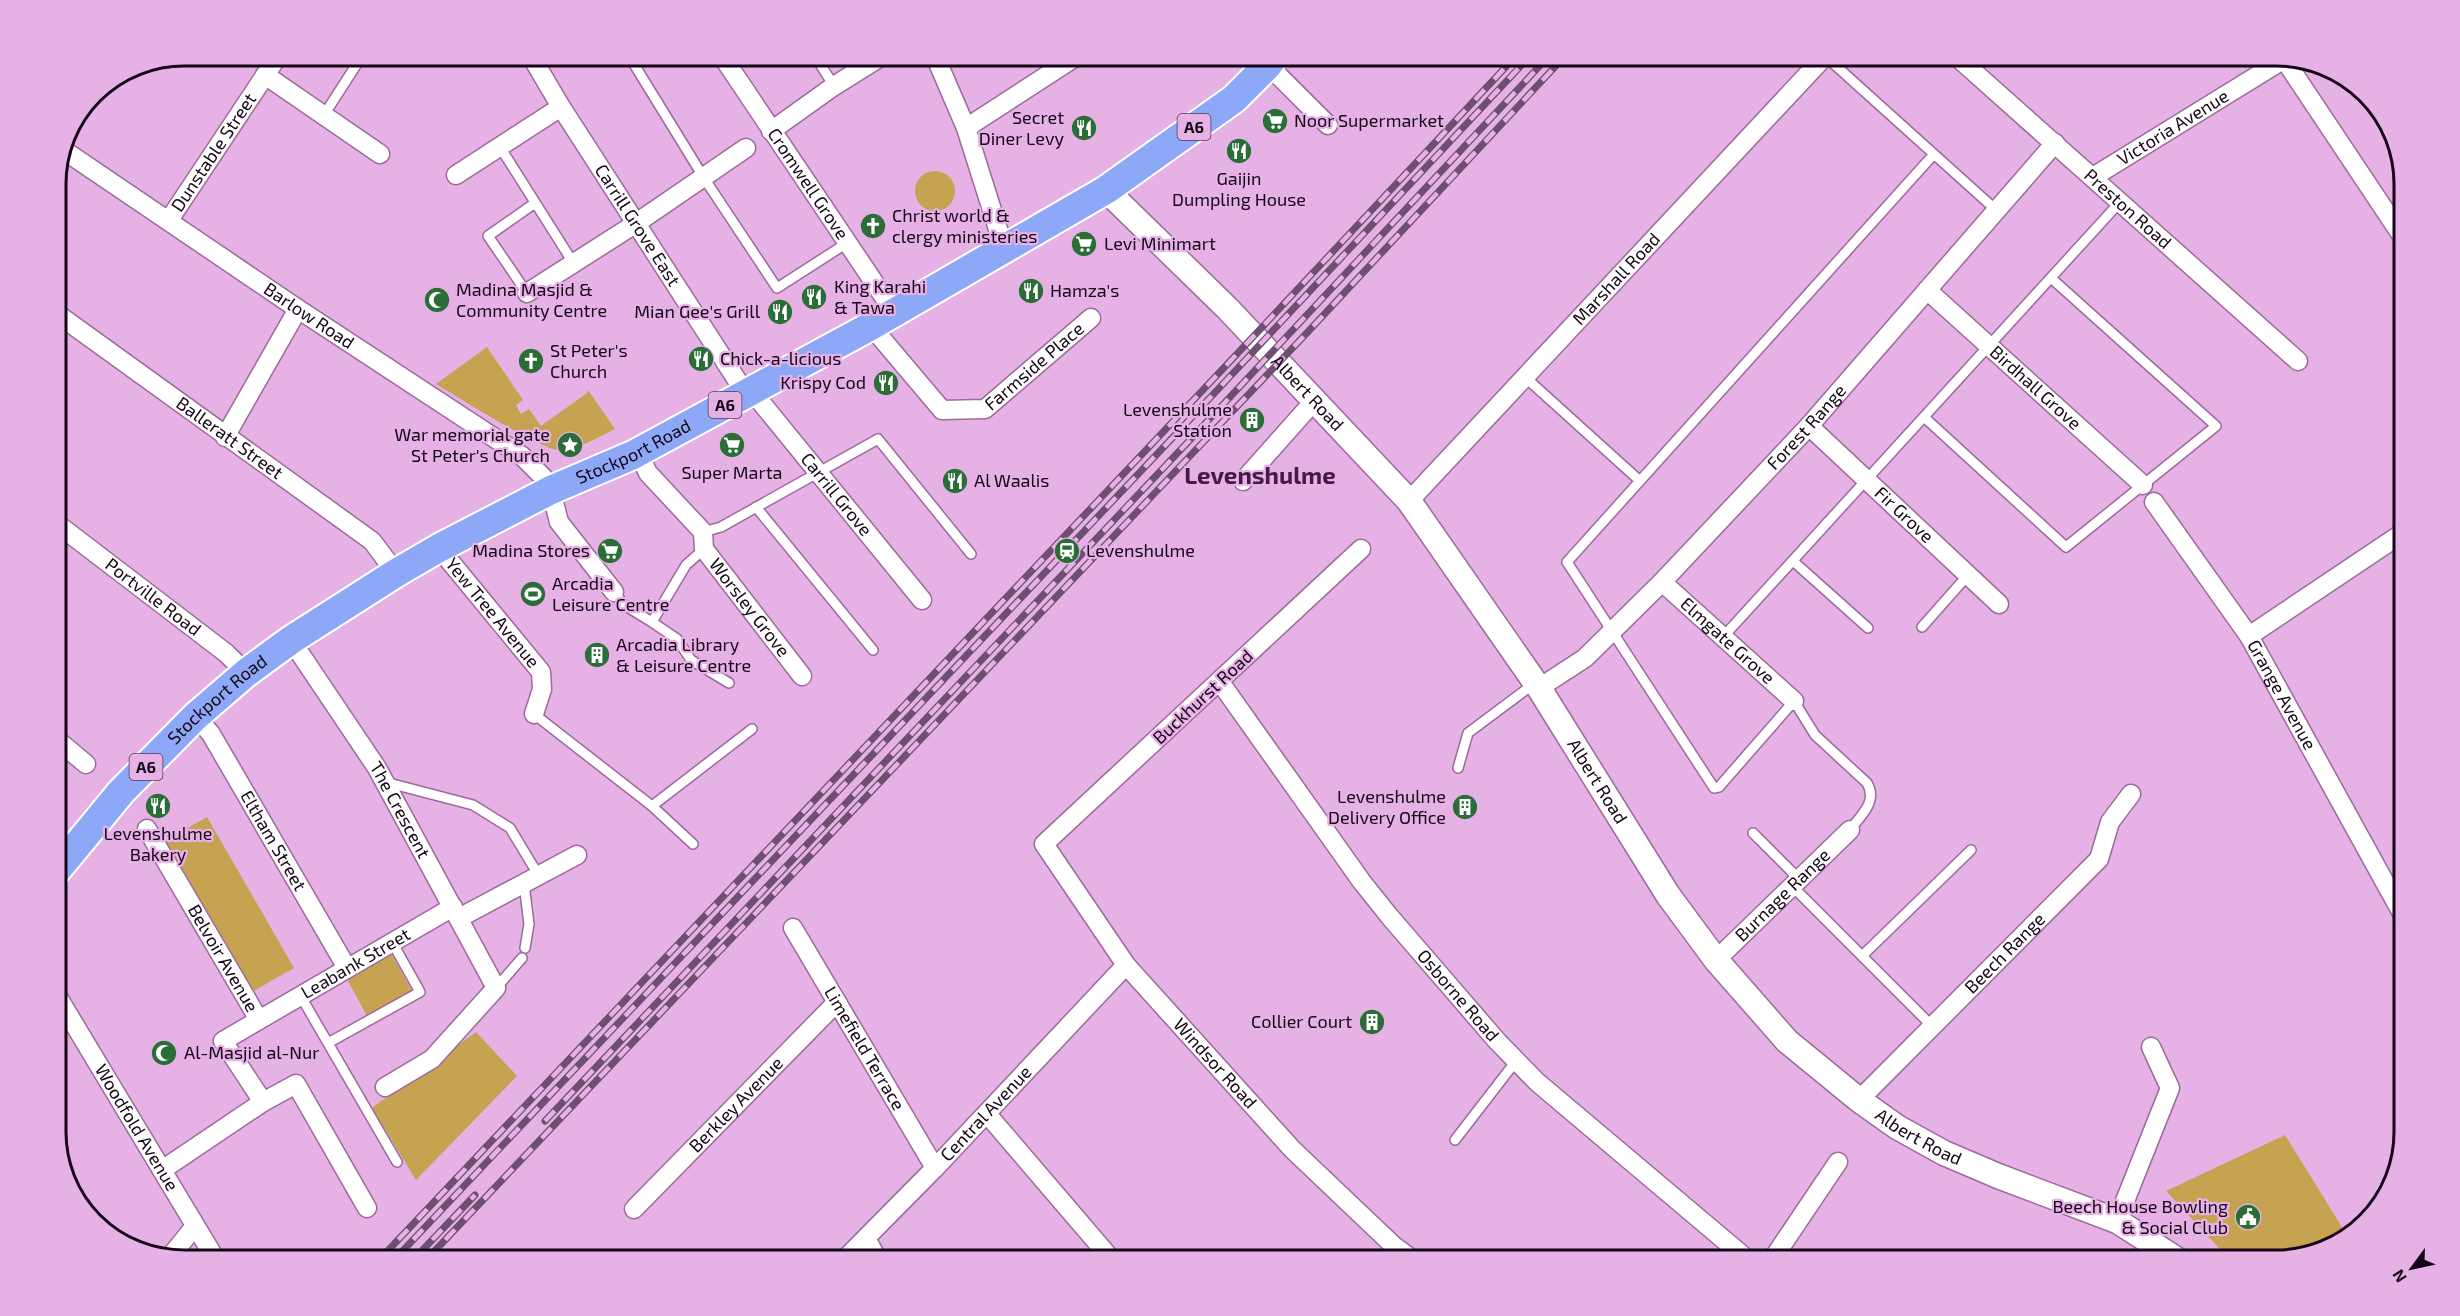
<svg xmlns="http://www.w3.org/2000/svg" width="2460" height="1316" font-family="'Exo 2',sans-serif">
  <rect width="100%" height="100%" fill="#e6b1e5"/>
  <path fill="#c5a351" d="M915 191a20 20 0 1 1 40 0a20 20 0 1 1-40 0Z
    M487,347l36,53 -7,5 5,9 8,-5 12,17 46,-33 1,-3 27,39c-17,8 -37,21 -56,21 -20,-1 -101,-53 -123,-66z
    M207,817l87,151 -42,24 -87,-151z
    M391,953l22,40 -45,25 -22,-41z
    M476,1032l41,44 -101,104 -44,-72z
    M2285,1135l63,102 -72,23h-46l-64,-69z"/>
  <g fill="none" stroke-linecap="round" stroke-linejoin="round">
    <g stroke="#9c6a9b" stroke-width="12">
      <path id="service" d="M629,56l75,122 73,110 70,-45
        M815,56l19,30
        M1825,56l171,154
        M324,115l38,-59
        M500,147l74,117
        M527,293l-39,-57 47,-33
        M1525,377l115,104
        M1924,417l142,130 150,-121 -165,-148
        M756,507l117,143
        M703,532l18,-5 157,-88 93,115
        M704,549l-18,16 -34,57 25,17 14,21 38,23
        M1793,561l75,67
        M614,592l10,13 28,17
        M1922,627l46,-52
        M1723,637l397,-435
        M534,714l118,92 41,38
        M1458,768l10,-35 67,-50
        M385,782l88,23 37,23 29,48
        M652,806l100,-77
        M1850,830c11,-15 28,-28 17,-47l-52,-48 -21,-34 -75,86 -5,1 -147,-226 367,-408
        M1753,833l46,46
        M524,884l5,40 -4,24
        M1792,886l140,140
        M1862,956l109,-106
        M496,988l26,-30
        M300,995l97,167
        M328,1043l92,-51 -28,-50
        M1455,1140l61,-79
        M1382,1260l12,-14"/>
    </g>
    <g stroke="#9c6a9b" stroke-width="21">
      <g id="minor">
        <path id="s1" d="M531,56l30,51 185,287"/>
        <path id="s2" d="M722,56l172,256"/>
        <path d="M935,56l31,72 38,120"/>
        <path id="s3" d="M1956,56l342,305"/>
        <path d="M2284,59l120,180"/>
        <path d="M1268,65l60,60"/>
        <path d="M265,75l115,79"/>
        <path d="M966,128l111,-72"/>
        <path d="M771,131l63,-45 48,-30"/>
        <path id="s4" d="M62,149l236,160 224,147 21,21 8,13 8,32 55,70"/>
        <path d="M456,175l105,-68"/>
        <path id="s5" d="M2093,177l193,-119"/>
        <path id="s6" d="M169,220l109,-164"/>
        <path id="s7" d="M1927,290l216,195"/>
        <path d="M527,293l108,-69 111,-76"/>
        <path id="s8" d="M56,313l316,228 24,32"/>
        <path id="s9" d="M871,326l71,84 43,-1 106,-91"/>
        <path id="s10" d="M751,390l171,210"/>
        <path id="s11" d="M1809,426l190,178"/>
        <path d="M225,437l73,-128"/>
        <path id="s12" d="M638,452l10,21 55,59 1,17 98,127"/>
        <path d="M1243,481l72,-81"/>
        <path id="s13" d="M1409,501l416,-445"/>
        <path d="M2154,502l95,134"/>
        <path id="s14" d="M56,523l170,130 20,20"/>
        <path id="s15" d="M2404,532l-155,104 155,281"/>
        <path id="s16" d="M439,548l102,124 1,17 -8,25"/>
        <path id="s17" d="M1361,549l-317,295 82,121 166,184 102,97 19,14"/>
        <path id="s18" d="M1662,582l132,119"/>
        <path id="s19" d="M291,640l86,128 119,220 -64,71 -47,28"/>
        <path id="s20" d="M1220,682l142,200 28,35 107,124 40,41 211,178"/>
        <path id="s21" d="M1539,688l46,-30 77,-76 147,-156 246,-283"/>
        <path id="s22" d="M196,716l15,18 136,234"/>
        <path d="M56,739l30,25"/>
        <path id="s23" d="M147,829l112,191 -36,21 40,61 33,-18 71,124"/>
        <path d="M459,918l118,-63"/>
        <path id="s24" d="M793,928l142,240"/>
        <path id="s25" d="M1716,960l134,-130"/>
        <path id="s26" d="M56,994l160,266"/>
        <path id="s27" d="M259,1020l194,-113"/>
        <path id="s28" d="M1859,1100l240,-241 11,-37 21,-28"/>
        <path d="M987,1114l125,146"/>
        <path d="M162,1170l101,-68"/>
        <path id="s29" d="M634,1209l203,-207"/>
        <path d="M2117,1221l53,-133 -19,-41"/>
        <path d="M867,1240l11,20"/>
        <path d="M170,1257l25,-31"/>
        <path id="s30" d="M844,1260l91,-92 191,-203"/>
        <path d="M1772,1260l66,-98"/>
      </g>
    </g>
    <g stroke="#9c6a9b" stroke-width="27">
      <g id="secondary">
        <path id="s31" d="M1106,190l122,119 181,192 130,187 129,207 48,65 71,81 72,59 38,27 47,26 54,23 119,45 61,39"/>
      </g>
    </g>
    <g stroke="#fff" stroke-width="32">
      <g id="trunk">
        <path id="s32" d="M56,871l65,-79 75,-76 50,-43 45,-33 105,-67 43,-25 112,-58 82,-35 238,-129 235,-136 128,-91 34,-34 6,-9"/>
      </g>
    </g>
    <use href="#service" stroke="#fff" stroke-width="9"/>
    <use href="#minor" stroke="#fff" stroke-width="18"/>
    <use href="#secondary" stroke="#fff" stroke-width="24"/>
    <use href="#trunk" stroke="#8ca8f6" stroke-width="28"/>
    <g stroke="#6f4f6f" stroke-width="7">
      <path id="rail" d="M545,1121l642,-678 362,-387
        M379,1260l857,-905 280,-299
        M394,1260l783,-827 353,-377
        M413,1260l62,-65
        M426,1260l878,-924 261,-280"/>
    </g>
    <use href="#rail" stroke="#e6b1e5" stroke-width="4.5" stroke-dasharray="14" stroke-linecap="butt"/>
  </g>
  <defs>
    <g id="supermarket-disc" transform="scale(1.35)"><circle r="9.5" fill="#2b6d37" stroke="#e6b1e5"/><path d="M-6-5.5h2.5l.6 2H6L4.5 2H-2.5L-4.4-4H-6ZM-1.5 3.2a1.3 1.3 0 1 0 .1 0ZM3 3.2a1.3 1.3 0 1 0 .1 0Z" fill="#fff"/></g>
    <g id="restaurant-disc" transform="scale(1.35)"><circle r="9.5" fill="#2b6d37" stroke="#e6b1e5"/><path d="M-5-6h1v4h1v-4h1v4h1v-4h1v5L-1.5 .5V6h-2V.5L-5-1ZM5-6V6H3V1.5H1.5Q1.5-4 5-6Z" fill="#fff"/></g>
    <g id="church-disc" transform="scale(1.35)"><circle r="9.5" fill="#2b6d37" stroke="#e6b1e5"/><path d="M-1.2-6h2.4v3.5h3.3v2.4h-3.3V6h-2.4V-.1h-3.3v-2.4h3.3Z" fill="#fff"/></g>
    <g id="mosque-disc" transform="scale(1.35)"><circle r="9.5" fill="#2b6d37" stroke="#e6b1e5"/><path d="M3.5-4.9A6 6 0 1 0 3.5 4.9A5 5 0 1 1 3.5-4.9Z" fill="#fff"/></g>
    <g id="building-disc" transform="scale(1.35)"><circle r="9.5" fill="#2b6d37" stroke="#e6b1e5"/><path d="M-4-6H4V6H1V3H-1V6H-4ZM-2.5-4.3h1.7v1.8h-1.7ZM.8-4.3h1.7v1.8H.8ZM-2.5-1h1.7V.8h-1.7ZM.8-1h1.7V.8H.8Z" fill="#fff"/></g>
    <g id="sight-disc" transform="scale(1.35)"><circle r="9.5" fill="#2b6d37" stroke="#e6b1e5"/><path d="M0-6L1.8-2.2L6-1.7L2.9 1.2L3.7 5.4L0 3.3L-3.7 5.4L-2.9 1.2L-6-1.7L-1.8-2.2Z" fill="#fff"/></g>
    <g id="station-disc" transform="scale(1.35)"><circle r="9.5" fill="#2b6d37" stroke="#e6b1e5"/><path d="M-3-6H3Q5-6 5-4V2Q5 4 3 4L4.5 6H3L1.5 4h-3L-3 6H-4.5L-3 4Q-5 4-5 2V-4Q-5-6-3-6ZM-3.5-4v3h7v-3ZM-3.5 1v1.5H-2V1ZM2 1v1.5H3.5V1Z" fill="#fff"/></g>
    <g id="stadium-disc" transform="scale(1.35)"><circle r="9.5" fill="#2b6d37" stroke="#e6b1e5"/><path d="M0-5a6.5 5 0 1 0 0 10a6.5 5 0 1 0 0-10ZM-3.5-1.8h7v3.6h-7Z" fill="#fff"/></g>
    <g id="civic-disc" transform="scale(1.35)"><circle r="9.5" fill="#2b6d37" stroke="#e6b1e5"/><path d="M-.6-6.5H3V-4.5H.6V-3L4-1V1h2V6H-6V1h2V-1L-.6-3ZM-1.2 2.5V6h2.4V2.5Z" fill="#fff"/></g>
  </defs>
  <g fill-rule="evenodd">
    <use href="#supermarket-disc" x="1275" y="121"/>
    <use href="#restaurant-disc" x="1084" y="128"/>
    <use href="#restaurant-disc" x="1239" y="151"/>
    <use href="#church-disc" x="873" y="226"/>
    <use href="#supermarket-disc" x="1084" y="244"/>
    <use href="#restaurant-disc" x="1031" y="291"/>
    <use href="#restaurant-disc" x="814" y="297"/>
    <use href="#mosque-disc" x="437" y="300"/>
    <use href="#restaurant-disc" x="780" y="312"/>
    <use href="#restaurant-disc" x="701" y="359"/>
    <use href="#church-disc" x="531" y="361"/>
    <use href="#restaurant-disc" x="886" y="383"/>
    <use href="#building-disc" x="1252" y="420"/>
    <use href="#sight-disc" x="570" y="445"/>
    <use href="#supermarket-disc" x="732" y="445"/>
    <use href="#restaurant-disc" x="955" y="481"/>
    <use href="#supermarket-disc" x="610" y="551"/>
    <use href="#station-disc" x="1067" y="551"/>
    <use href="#stadium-disc" x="533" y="594"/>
    <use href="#building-disc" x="597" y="655"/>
    <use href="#restaurant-disc" x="158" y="806"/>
    <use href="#building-disc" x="1465" y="807"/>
    <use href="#building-disc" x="1372" y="1022"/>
    <use href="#mosque-disc" x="164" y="1053"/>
    <use href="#civic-disc" x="2248" y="1217"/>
  </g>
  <g text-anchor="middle" stroke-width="4.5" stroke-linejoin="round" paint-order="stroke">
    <g fill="#e6b1e5" stroke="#543954" stroke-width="1.5">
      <rect x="1177.5" y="114" width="33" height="26" rx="4.5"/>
      <rect x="708.5" y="392" width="33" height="26" rx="4.5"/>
      <rect x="129.5" y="754" width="33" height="26" rx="4.5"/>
    </g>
    <g font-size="16" font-weight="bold" fill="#160516">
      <text x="1194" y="133">A6</text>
      <text x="725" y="411">A6</text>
      <text x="146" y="773">A6</text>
    </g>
    <g font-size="18" fill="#160516" stroke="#e6b1e5" text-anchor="start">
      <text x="1064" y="124" text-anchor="end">Secret<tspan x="1064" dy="21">Diner Levy</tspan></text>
      <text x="1294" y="127">Noor Supermarket</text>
      <text x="1239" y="185" text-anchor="middle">Gaijin<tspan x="1239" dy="21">Dumpling House</tspan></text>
      <text x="892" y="222">Christ world &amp;<tspan x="892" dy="21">clergy ministeries</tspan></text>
      <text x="1104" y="250">Levi Minimart</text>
      <text x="834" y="293">King Karahi<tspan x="834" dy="21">&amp; Tawa</tspan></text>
      <text x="456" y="296">Madina Masjid &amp;<tspan x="456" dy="21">Community Centre</tspan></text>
      <text x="1050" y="297">Hamza's</text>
      <text x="760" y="318" text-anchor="end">Mian Gee's Grill</text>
      <text x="550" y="357">St Peter's<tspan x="550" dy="21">Church</tspan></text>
      <text x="720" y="365">Chick-a-licious</text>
      <text x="866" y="389" text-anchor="end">Krispy Cod</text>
      <text x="1232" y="416" text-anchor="end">Levenshulme<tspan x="1232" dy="21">Station</tspan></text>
      <text x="550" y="441" text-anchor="end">War memorial gate<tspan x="550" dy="21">St Peter's Church</tspan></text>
      <text x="732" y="479" text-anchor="middle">Super Marta</text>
      <text x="974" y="487">Al Waalis</text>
      <text x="590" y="557" text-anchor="end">Madina Stores</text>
      <text x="1086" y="557">Levenshulme</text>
      <text x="552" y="590">Arcadia<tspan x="552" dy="21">Leisure Centre</tspan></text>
      <text x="616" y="651">Arcadia Library<tspan x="616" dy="21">&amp; Leisure Centre</tspan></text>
      <text x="1446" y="803" text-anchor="end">Levenshulme<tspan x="1446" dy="21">Delivery Office</tspan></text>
      <text x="158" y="840" text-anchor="middle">Levenshulme<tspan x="158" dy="21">Bakery</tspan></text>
      <text x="1352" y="1028" text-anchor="end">Collier Court</text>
      <text x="184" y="1059">Al-Masjid al-Nur</text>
      <text x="2228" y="1213" text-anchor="end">Beech House Bowling<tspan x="2228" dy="21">&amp; Social Club</tspan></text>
    </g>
    <g font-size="18" fill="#160516" stroke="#e6b1e5">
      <text dy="6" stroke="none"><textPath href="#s5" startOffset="94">Victoria Avenue</textPath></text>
      <text dy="6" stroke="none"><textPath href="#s6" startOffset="81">Dunstable Street</textPath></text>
      <text dy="6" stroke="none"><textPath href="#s2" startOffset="154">Cromwell Grove</textPath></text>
      <text dy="6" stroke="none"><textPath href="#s3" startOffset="230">Preston Road</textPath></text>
      <text dy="6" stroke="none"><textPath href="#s1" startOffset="200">Carrill Grove East</textPath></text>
      <text dy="6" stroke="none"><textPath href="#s13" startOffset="304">Marshall Road</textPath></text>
      <text dy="6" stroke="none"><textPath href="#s4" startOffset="298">Barlow Road</textPath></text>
      <text dy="6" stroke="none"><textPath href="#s9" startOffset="218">Farmside Place</textPath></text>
      <text dy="6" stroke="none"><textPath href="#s7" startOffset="146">Birdhall Grove</textPath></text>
      <text dy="6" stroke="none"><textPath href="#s31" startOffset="286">Albert Road</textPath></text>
      <text dy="6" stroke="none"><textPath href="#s21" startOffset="375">Forest Range</textPath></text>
      <text dy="6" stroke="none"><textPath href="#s8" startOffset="214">Balleratt Street</textPath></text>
      <text dy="6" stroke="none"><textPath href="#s32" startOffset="722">Stockport Road</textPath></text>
      <text dy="6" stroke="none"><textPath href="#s10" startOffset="135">Carrill Grove</textPath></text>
      <text dy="6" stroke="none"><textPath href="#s11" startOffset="130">Fir Grove</textPath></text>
      <text dy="6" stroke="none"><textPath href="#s14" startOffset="122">Portville Road</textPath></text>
      <text dy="6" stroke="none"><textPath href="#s12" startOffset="195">Worsley Grove</textPath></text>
      <text dy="6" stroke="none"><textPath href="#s16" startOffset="84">Yew Tree Avenue</textPath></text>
      <text dy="6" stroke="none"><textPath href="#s18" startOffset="88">Elmgate Grove</textPath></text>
      <text dy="6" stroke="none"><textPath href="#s15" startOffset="254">Grange Avenue</textPath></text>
      <text transform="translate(1203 697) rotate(-43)" y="6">Buckhurst Road</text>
      <text dy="6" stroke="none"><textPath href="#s32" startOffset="236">Stockport Road</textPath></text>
      <text dy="6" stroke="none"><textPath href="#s31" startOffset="772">Albert Road</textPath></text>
      <text dy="6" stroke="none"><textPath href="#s19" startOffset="202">The Crescent</textPath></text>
      <text dy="6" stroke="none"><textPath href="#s22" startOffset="147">Eltham Street</textPath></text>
      <text dy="6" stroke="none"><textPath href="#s25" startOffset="93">Burnage Range</textPath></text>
      <text dy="6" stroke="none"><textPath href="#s28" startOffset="207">Beech Range</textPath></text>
      <text dy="6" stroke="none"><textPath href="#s23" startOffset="150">Belvoir Avenue</textPath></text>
      <text dy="6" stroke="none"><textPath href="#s27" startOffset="112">Leabank Street</textPath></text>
      <text dy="6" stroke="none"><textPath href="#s20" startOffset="394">Osborne Road</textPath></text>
      <text dy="6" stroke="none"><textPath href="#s24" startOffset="140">Limefield Terrace</textPath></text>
      <text dy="6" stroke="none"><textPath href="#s17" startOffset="712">Windsor Road</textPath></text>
      <text dy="6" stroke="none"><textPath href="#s29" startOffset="146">Berkley Avenue</textPath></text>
      <text dy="6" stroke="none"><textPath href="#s30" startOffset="204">Central Avenue</textPath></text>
      <text dy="6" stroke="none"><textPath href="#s26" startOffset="156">Woodfold Avenue</textPath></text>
      <text dy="6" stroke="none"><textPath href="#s31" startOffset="1258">Albert Road</textPath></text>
    </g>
    <g font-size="24" font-weight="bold" fill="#461a46" stroke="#e6b1e5">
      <text x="1260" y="484">Levenshulme</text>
    </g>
  </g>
  <path d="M0 0H2460V1316H0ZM184 66H2276A118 118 0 0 1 2394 184V1132A118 118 0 0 1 2276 1250H184A118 118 0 0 1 66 1132V184A118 118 0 0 1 184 66Z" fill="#e6b1e5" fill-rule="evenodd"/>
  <path fill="none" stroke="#160516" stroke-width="3" d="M184 66H2276A118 118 0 0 1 2394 184V1132A118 118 0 0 1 2276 1250H184A118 118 0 0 1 66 1132V184A118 118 0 0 1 184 66Z"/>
  <g transform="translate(2412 1268) rotate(237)" stroke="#e6b1e5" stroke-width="4.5" paint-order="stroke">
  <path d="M0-4.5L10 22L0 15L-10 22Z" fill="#160516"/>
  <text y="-9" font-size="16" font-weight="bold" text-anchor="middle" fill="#160516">N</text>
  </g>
</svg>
